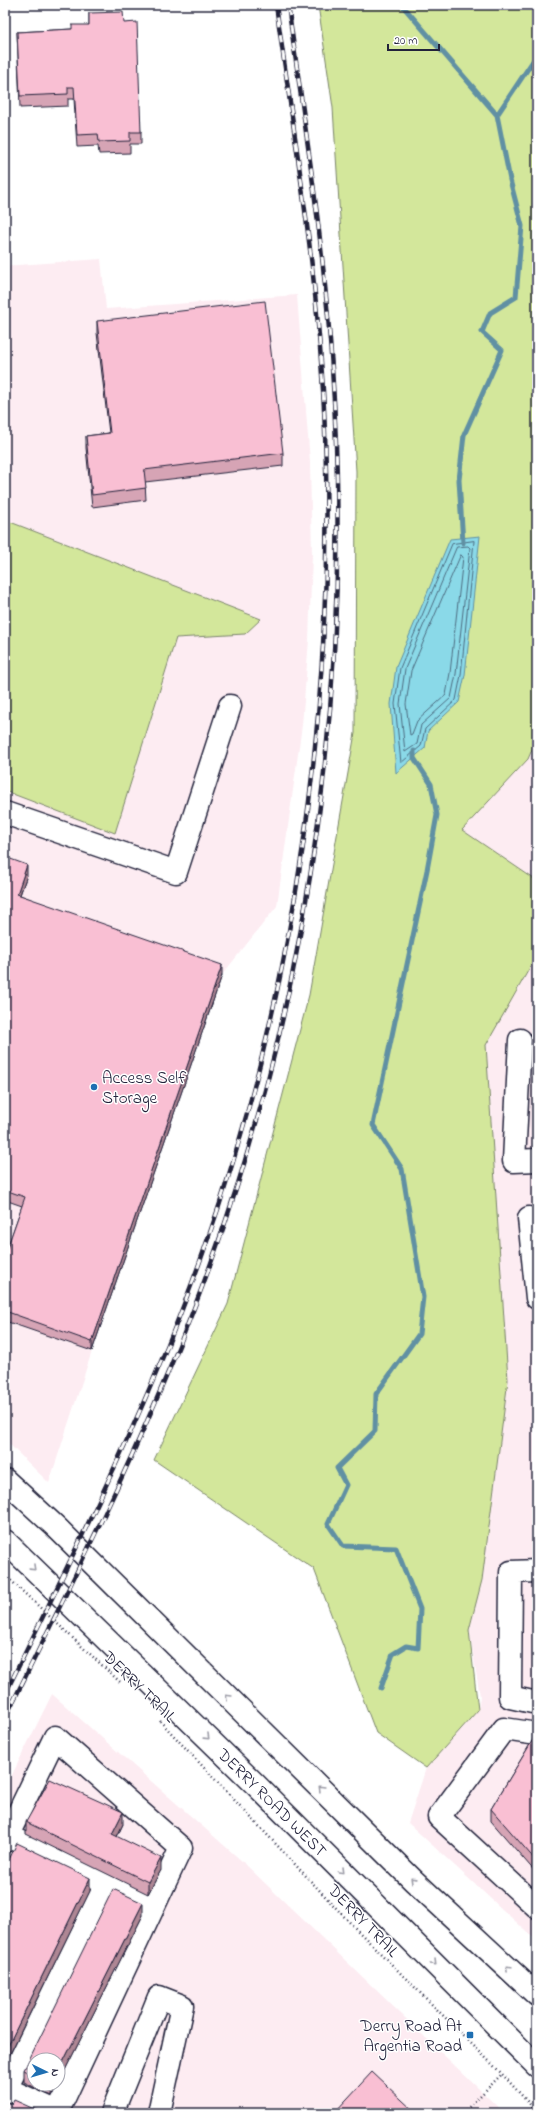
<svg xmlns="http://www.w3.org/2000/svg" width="542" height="2118" font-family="'Indie Flower',sans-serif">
  <rect width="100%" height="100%" fill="#fff"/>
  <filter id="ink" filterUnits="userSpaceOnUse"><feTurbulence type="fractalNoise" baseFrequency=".025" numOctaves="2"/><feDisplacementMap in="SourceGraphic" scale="8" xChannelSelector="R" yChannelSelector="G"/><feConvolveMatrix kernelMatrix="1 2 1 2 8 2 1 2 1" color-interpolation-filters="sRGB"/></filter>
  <g filter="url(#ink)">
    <path fill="#fdecf2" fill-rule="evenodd" d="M101,259l5,50 191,-14 13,167 2,93 -3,85 -7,85 -25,181 -55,69 -130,376 -43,132 -44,-43v-649l110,42 61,-195 69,-4 15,-14 -255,-100v-254z
      M537,738v143l-75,-51 66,-71z
      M537,955v986l-129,-118 18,-55 52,-58 2,-14 -11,-66 13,-50 26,-200 -22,-335z
      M52,1694l191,168 261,251h-499v-324zM34,2060h24v24h-24z"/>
    <path fill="#d3e79b" stroke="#7a846b" d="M318,5h219v733l-9,21 -66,71 75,51v74l-51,90 22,335 -26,200 -13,50 9,80 -52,58 -50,-35 -62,-164 -160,-109 74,-156 81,-309 46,-262 1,-262 -23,-363z
      M5,520l256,99 -16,15 -69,4 -61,195 -110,-42z"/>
    <path fill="#8ad9e8" stroke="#6090a3" d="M480,536l-15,139 -6,27 -31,29 -3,17 -29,25 -5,-69 5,-37 54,-128z"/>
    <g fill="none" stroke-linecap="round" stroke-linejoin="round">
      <path stroke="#4c6b80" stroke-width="1" d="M474,541l-13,134 -5,25 -31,29 -4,17 -20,17 -6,-59 5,-36 52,-124z
        M457,547l11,-1 2,2 -14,126 -5,24 -30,27 -4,19 -12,8 -5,-48 5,-35z
        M461,555l2,2 -13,116 -4,22 -29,26 -5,13 -2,1 -4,-31 5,-33z"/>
      <path stroke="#6090a3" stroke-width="5" d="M402,5l95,110 13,65 12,46 -6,71 -26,16 -8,19 20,18 -38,85 -5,45 4,63
        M497,115l40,-60
        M381,1688l12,-34 13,-8 12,2 2,-39 -24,-61 -53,-2 -15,-22 18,-39 -9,-17 38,-37 1,-37 43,-60 4,-37 -21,-128 -29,-44 54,-255 10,-55 -6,-31 -17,-26v-7"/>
      <g stroke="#22223b" stroke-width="25">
        <path id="minor" d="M5,813l171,59 54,-166
          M520,1040l-6,121 23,-1
          M529,1218l8,80
          M537,1571l-26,1 -1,125 27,6
          M537,1734l-33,-5 -65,88 98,90
          M8,1836l145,71
          M5,1841l50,-104 126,111 -124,265
          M5,2088l55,25
          M5,2091l101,-207
          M112,2113l47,-116 23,9 -23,107"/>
      </g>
      <g stroke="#22223b" stroke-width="25">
        <g id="major">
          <path d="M5,1480l51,47 358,354 123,114"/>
          <path id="s1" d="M5,1541l250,243 282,282"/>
        </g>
      </g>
      <path stroke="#22223b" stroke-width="2.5" stroke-dasharray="1 3" stroke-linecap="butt" d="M5,1575l115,107
        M160,1721l194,206 148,147 35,38
        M466,2110l36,-36"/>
      <use href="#minor" stroke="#fff" stroke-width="22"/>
      <use href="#major" stroke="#fff" stroke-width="22"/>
      <g stroke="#22223b" stroke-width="4.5">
        <path id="rail" d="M5,1694c71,-145 144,-289 198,-441 93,-262 132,-543 122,-821 -5,-143 -29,-285 -49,-427
          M5,1718c74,-150 149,-298 206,-455 103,-284 142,-594 121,-895 -8,-122 -27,-242 -44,-363"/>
      </g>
      <use href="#rail" stroke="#fff" stroke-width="3" stroke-dasharray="9" stroke-linecap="butt"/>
    </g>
    <path fill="#d6a4b5" stroke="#22223b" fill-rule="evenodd" d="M89,13l35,10 17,109v12h-11v9l-31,1 -1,-8 -21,1 -3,-48h-6v7l-48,2 -3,-76 55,-3 17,-4z
      M97,321l186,132v13l-138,16 1,18 -54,7 -6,-59v-12l23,-3 -12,-100z
      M5,857l22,18 -7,20 202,80 -130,376 -87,-30v-67l17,-48 -17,-6z
      M537,1574v105h-3l-1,-92z
      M537,1733v141l-46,-53v-12z
      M26,1822l97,2 -6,13 44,33 -13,24 -122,-60z
      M143,1915l-91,181 -28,-14v-12zM34,2060l24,24h-24z"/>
    <path fill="#ae8694" stroke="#22223b" d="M27,865v10l-10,28v-9z
      M222,965v10l-130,376v-9z
      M123,1812v12l-11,23v-13z
      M161,1858v12l-13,24v-12z
      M90,1878v13l-85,173v-12z
      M143,1903v12l-91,181v-12h6v-12z"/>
    <path fill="#f9bfd3" stroke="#22223b" d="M123,12l1,11 13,-1 4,110h-11v9l-31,1 -1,-8 -21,1 -3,-48h-6v7l-48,2 -3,-64 55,-3v-4h17v-12z
      M265,301l18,152 -139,17 2,18 -54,7 -6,-59 24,-3 -13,-112z
      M5,857l22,8 -10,29 205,71 -130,377 -87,-31v-57l20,-57 -20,-7z
      M533,1574h4v93h-3z
      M537,1733v129l-46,-53z
      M50,1779l73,33 -11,22 49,24 -13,24 -122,-60z
      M17,1843l73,35 -85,174v-184z
      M113,1889l30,14 -85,169v-12h-24v15l-10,-5z
      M372,2072l44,41h-82z
      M14,2100l29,13h-35z"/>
    <defs><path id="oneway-chevron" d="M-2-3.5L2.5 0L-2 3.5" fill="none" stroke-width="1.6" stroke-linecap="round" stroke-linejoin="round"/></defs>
    <g stroke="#9c9ca7">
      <use href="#oneway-chevron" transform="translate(33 1568) rotate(44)"/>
      <use href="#oneway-chevron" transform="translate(228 1697) rotate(-135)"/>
      <use href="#oneway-chevron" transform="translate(207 1737) rotate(44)"/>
      <use href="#oneway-chevron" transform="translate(321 1788) rotate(-135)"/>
      <use href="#oneway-chevron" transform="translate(342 1871) rotate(45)"/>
      <use href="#oneway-chevron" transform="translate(413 1880) rotate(-136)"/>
      <use href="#oneway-chevron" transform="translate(434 1963) rotate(45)"/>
      <use href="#oneway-chevron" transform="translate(508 1968) rotate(-137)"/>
    </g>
  </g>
  <g fill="#1f6fb2" stroke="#fff" stroke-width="1.5">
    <circle cx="94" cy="1087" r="4"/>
    <rect x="466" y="2031" width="8" height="8" rx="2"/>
  </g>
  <g text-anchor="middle" stroke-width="3" stroke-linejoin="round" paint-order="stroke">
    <g font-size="17" fill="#22223b" stroke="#fff" text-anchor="start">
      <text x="102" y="1083">Access Self<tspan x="102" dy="20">Storage</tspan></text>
      <text x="462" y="2031" text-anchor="end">Derry Road At<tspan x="462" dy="20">Argentia Road</tspan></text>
    </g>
    <g font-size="17" fill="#22223b" stroke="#fff">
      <text transform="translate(140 1686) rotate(44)" y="6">DERRY TRAIL</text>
      <text dy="6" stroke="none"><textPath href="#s1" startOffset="374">DERRY ROAD WEST</textPath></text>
      <text transform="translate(364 1920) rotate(46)" y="6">DERRY TRAIL</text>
    </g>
  </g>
  <rect width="542" height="2118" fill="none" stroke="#fff" stroke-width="20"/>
  <rect x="10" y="10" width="522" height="2098" fill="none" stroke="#22223b" stroke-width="1.5" filter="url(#ink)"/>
  <g transform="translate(46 2072) rotate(95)"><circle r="19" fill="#ffffff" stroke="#a7a7b1"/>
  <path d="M0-3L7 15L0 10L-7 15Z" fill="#1f6fb2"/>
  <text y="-6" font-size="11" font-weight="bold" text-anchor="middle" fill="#22223b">N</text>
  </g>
  <path d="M388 44v6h51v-6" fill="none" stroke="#22223b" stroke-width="2"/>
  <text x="394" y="44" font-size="12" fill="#22223b" stroke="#ffffff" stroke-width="3" paint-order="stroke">20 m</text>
</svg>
